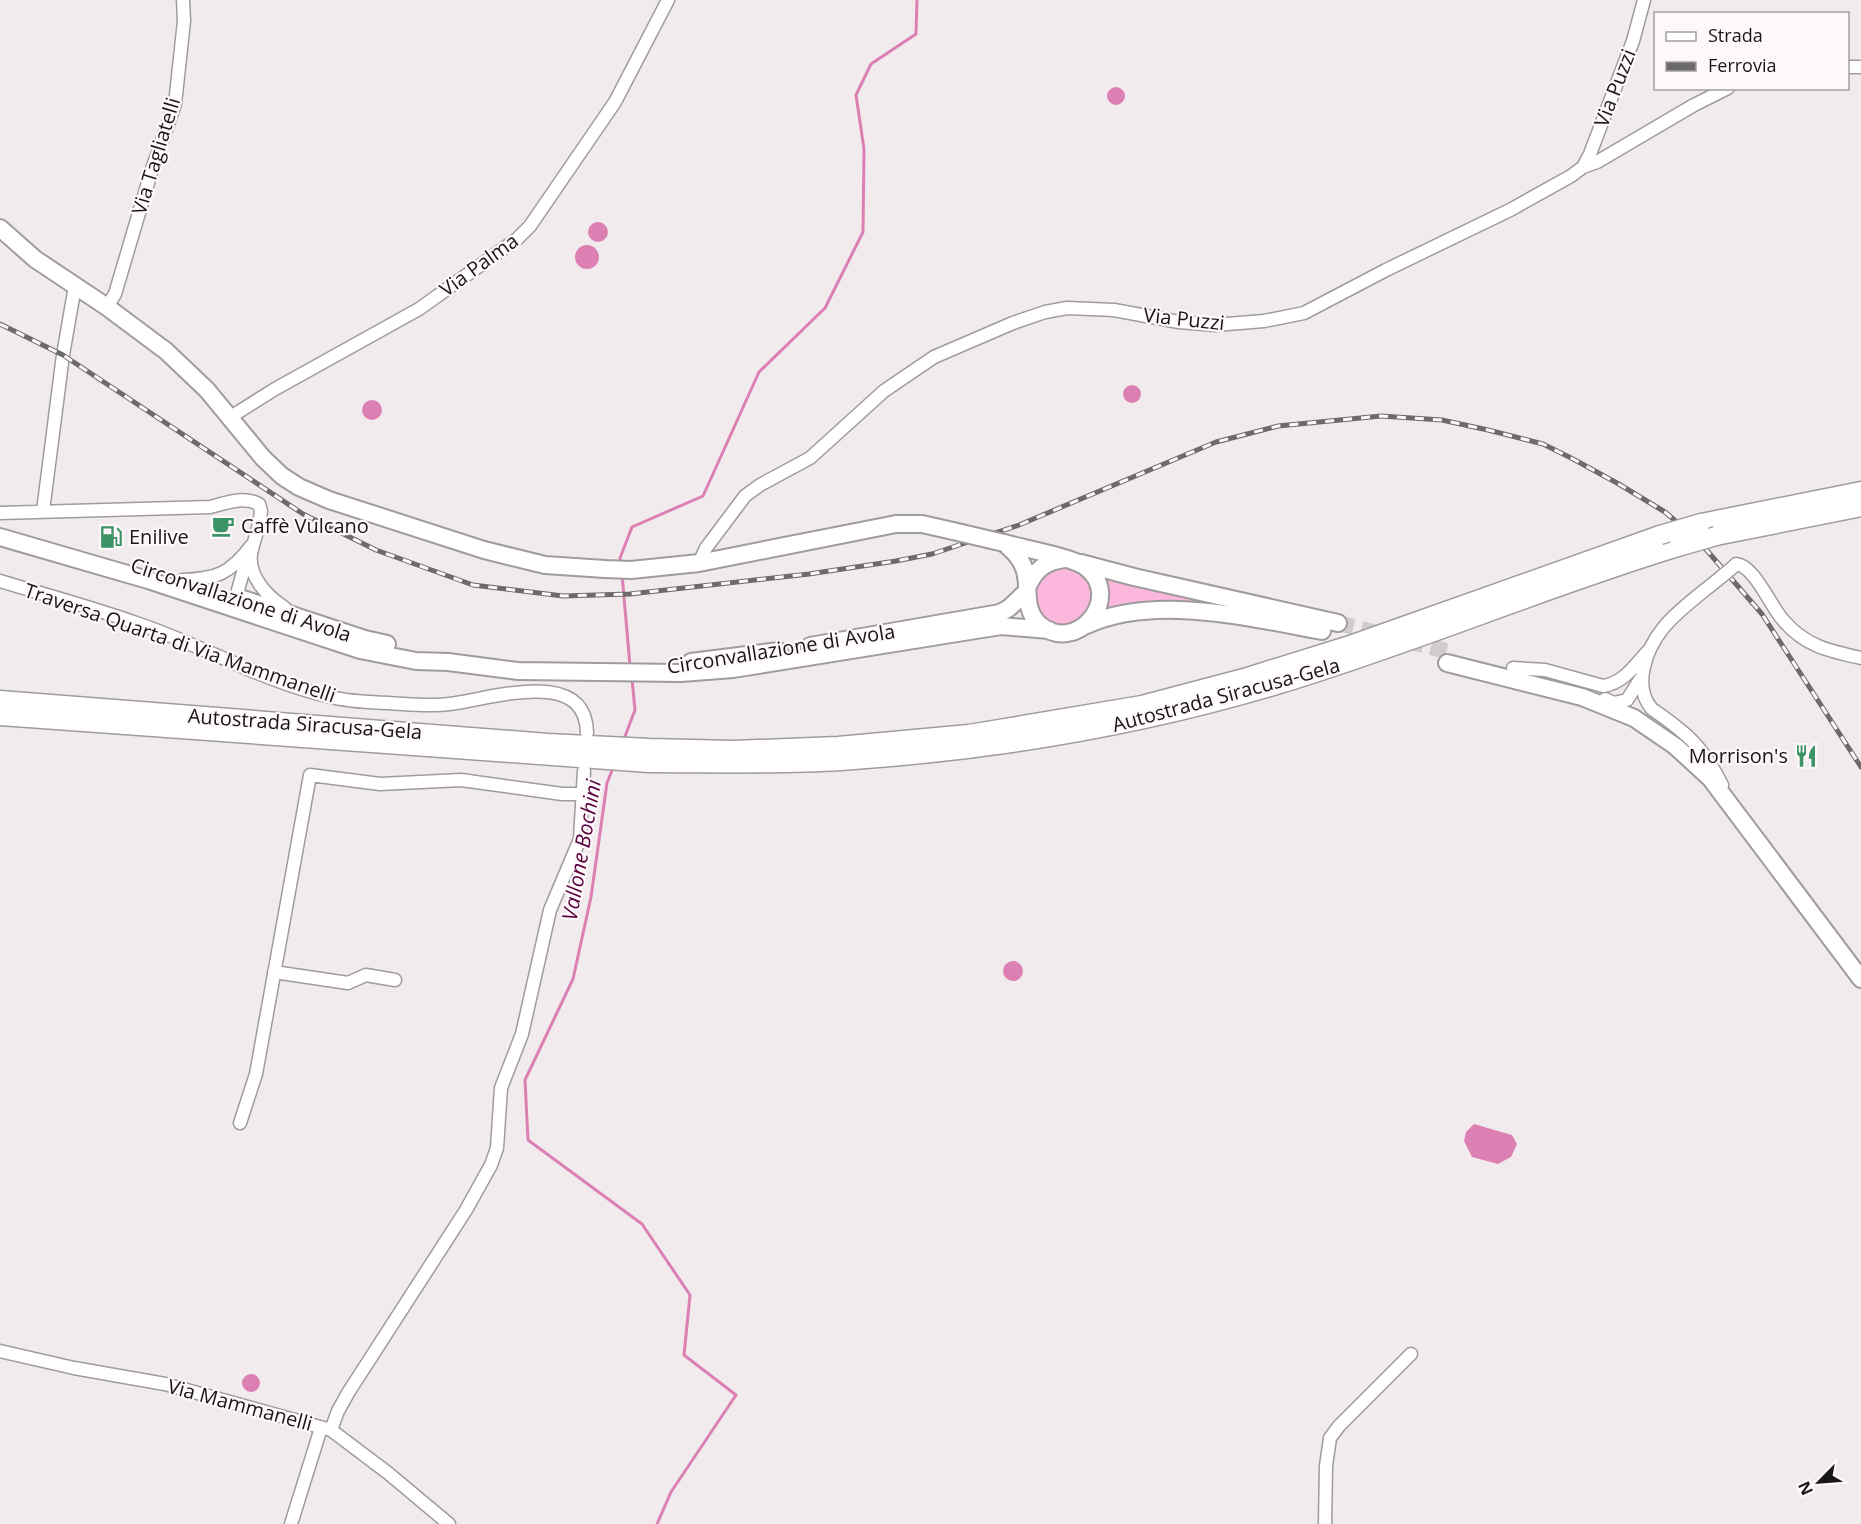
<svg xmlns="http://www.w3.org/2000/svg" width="1861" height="1524" font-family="'Open Sans',sans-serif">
  <rect width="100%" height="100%" fill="#f1ebee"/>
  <path fill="#fbb8dc" d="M1063,565l14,4 14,16 1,21 -13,16 -20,5 -19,-10 -8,-27 11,-18z
    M1099,575l91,21 3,5 -2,2 -89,10z"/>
  <path fill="#dc80b4" d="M1107 96a9 9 0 1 1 18 0a9 9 0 1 1-18 0Z
    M588 232a10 10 0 1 1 20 0a10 10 0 1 1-20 0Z
    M575 257a12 12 0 1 1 24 0a12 12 0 1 1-24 0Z
    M1123 394a9 9 0 1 1 18 0a9 9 0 1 1-18 0Z
    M362 410a10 10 0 1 1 20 0a10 10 0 1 1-20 0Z
    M1003 971a10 10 0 1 1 20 0a10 10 0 1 1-20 0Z
    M1474,1124l38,11 5,9 -6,13 -13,7 -26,-7 -8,-16 2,-9z
    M242 1383a9 9 0 1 1 18 0a9 9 0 1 1-18 0Z"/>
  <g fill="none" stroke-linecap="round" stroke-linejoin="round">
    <path stroke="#dc80b4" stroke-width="3" d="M621,565l-1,-7 12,-31 71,-31 56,-124 66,-64 38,-76 1,-83 -8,-54 15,-31 45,-30 1,-34
      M622,574l8,92
      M624,739l11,-29 -3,-31
      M613,768l-6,15 -16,114 -18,82 -48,101 3,60 114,84 48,71 -6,60 52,40 -65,97 -14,32"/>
    <path stroke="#d0cbce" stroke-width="16" stroke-dasharray="16 8" stroke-linecap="butt" d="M1338,623l112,29"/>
    <g stroke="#a09b9d" stroke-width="15">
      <path id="minor" d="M1848,67h13
        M1583,167l14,-5 97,-57 34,-17
        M107,307l8,-13 37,-125 23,-65 9,-83 -1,-21
        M229,418l46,-29 144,-80 98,-70 13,-13 85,-124 53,-102
        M43,511l20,-156 12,-69
        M0,513l210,-6c16,-4 33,-11 49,-3l2,7c-1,15 -7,28 -10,43 -3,23 17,43 34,54
        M699,563l7,-15 39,-52 15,-11 50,-27 74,-67 50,-34 79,-34 32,-11 22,-4 47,2 65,12 36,3 49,-4 40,-8 82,-43 124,-60 61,-34 12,-9 7,-13 43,-113 11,-41
        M1732,568l4,-4c18,1 35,43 47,56 22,26 46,31 78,38
        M1721,577c-19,16 -41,31 -57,50 -18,22 -32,59 -12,82 35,24 51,38 70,76
        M182,580c34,-1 48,-6 69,-34
        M0,581c46,14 94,27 139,43 65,22 125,58 192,73 23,6 49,5 72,7 15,1 31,2 46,0 39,-4 137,-39 138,29
        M242,606l-4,-16 10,-36
        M1513,668l32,2 58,16c21,-3 32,-21 45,-35
        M1605,699l9,4 13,-3 14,-22
        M274,972l74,11 18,-8 29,5
        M240,1123l16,-49 54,-299 70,9 81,-4 101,14h20
        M0,1351l74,17 91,16 166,46 57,43 61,51
        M331,1430l7,-19 10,-18 118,-183 25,-45 6,-17 4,-60 21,-54 28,-124 30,-71 4,-68
        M291,1524l30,-96
        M1325,1524l1,-58 4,-28 9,-12 72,-72"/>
    </g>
    <g stroke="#a09b9d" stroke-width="20">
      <path id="major" d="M0,228l35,31 72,48 59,44 41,39 56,68 19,18 17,11 30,13 155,50 61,15 60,4 26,1 68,-7 197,-39h26l31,7
        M0,537l148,43 212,70 56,11 32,1 70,9 163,2 52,-4 268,-43 48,4
        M1004,543c18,5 67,14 80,23 42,29 -7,91 -45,58 -17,-16 -8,-37 -15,-56 -4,-11 -12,-18 -20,-25z
        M1081,563l53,14 204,46
        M1027,588c8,-18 18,-27 38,-29
        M243,599l122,40 22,5
        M1087,625c68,-31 164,-7 235,6
        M810,646l190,-33 9,-5 18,-17
        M691,662l88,-11
        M1447,663l135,34 52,21 41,28 35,32 151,201"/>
    </g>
    <g stroke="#a09b9d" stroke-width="21">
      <path id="highway" d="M1701,523l160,-32
        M1716,536l145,-29
        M0,700l548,43 101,5 84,2 105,-4 131,-12 173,-29 102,-27 109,-34 307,-109
        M0,716l649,47c64,0 128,2 192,-2 148,-10 297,-34 439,-77 135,-41 264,-96 398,-137"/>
    </g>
    <use href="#minor" stroke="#fff" stroke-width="12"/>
    <use href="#major" stroke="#fff" stroke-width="16"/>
    <use href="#highway" stroke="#fff" stroke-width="18"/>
    <g stroke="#6d6a6b" stroke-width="5">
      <path id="rail" d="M0,324l63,31 240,159 73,36 97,35 90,11 67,-2 179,-20 87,-13 36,-7 87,-29 197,-83 62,-16 103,-10 61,4 46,10 55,14 30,15 44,24 48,29 32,27 65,75 99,153"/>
    </g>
    <use href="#rail" stroke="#fef8fb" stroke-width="3" stroke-dasharray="9" stroke-linecap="butt"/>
    <g stroke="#a09b9d" stroke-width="15" stroke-linecap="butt">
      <path id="minor-bridge" d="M1721,577l11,-9"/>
    </g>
    <g stroke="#a09b9d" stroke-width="20" stroke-linecap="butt">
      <path id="major-bridge" d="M953,531l51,12"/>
    </g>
    <g stroke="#a09b9d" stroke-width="21" stroke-linecap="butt">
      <path id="highway-bridge" d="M1660,535l41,-12
        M1678,547l38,-11"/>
    </g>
    <use href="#minor-bridge" stroke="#fff" stroke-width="12"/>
    <use href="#major-bridge" stroke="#fff" stroke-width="16"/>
    <use href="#highway-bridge" stroke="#fff" stroke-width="18"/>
  </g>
  <defs>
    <g id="cafe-bare" transform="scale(1.8)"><path d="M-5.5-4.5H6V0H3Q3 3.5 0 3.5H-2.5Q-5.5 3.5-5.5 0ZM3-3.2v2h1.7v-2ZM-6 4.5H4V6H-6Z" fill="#3c9366" stroke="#fef8fb" stroke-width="2.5" paint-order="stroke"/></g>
    <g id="fuel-bare" transform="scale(1.8)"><path d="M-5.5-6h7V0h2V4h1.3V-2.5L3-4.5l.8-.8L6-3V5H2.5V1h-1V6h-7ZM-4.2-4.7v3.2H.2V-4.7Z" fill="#3c9366" stroke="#fef8fb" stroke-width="2.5" paint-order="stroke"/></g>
    <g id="restaurant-bare" transform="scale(1.8)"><path d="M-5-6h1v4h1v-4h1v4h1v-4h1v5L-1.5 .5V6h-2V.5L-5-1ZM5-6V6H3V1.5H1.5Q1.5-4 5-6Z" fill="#3c9366" stroke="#fef8fb" stroke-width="2.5" paint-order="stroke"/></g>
  </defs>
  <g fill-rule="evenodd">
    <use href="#cafe-bare" x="223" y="526"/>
    <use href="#fuel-bare" x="111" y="537"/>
    <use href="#restaurant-bare" x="1806" y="756"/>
  </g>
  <g text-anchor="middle" stroke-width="4.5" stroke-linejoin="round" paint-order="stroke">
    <g font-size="20" fill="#181617" stroke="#fef8fb">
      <text transform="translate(1615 88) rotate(-69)" y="7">Via Puzzi</text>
      <text transform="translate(156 156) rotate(-73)" y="7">Via Tagliatelli</text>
      <text transform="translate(479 265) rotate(-36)" y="7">Via Palma</text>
      <text transform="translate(1184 319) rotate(6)" y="7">Via Puzzi</text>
      <text transform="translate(241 600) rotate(18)" y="7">Circonvallazione di Avola</text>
      <text transform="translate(180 643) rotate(19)" y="7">Traversa Quarta di Via Mammanelli</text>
      <text transform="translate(781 649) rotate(-9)" y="7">Circonvallazione di Avola</text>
      <text transform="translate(1226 695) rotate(-15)" y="7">Autostrada Siracusa-Gela</text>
      <text transform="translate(305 724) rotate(4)" y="7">Autostrada Siracusa-Gela</text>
      <text transform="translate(240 1405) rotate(15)" y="7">Via Mammanelli</text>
    </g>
    <g font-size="20" fill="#181617" stroke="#fef8fb" text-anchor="start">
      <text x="241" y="533">Caffè Vulcano</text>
      <text x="129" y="544">Enilive</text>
      <text x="1788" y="763" text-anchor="end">Morrison's</text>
    </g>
    <g font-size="21" font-style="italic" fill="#58023d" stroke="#fef8fb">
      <text transform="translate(582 850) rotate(-80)" y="7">Vallone Bochini</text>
    </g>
  </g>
  <rect x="1654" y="12" width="195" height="78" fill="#fef8fb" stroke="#a29ea0" stroke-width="1.5"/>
  <rect x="1666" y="32" width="30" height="9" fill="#ffffff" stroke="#a29ea0" stroke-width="1.5"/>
  <text x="1708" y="42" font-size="18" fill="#181617">Strada</text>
  <rect x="1666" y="62" width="30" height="9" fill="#6d6a6b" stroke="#a29ea0" stroke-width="1.5"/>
  <text x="1708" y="72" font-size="18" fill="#181617">Ferrovia</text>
  <g transform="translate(1819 1482) rotate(245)" stroke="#fef8fb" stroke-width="4.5" paint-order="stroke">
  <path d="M0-4.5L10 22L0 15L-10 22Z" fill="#181617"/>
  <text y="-9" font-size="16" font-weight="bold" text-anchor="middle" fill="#181617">N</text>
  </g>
</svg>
